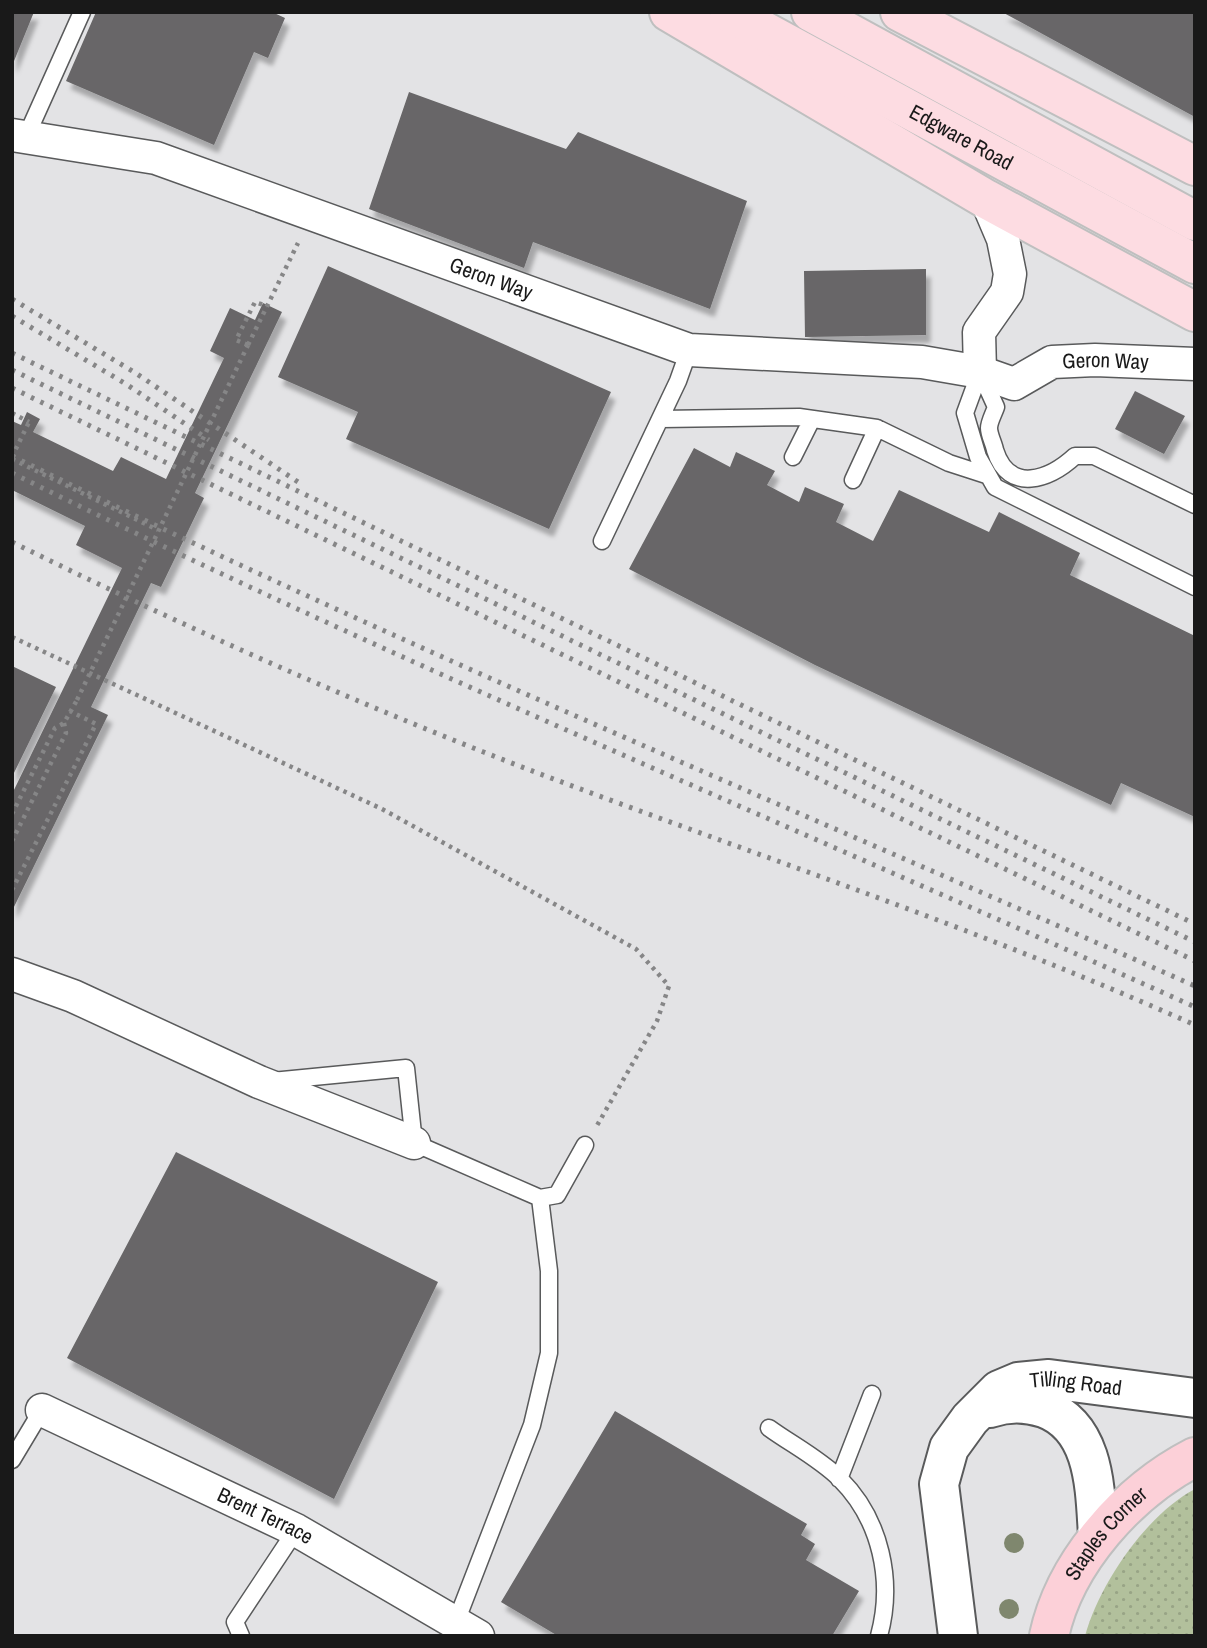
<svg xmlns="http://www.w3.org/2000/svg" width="1207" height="1648" font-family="'Archivo Narrow',sans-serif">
  <defs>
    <pattern id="grass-dots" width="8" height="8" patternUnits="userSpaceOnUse" patternTransform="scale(1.75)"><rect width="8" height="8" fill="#b2c09c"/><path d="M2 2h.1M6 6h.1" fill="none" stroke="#98a486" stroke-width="1.8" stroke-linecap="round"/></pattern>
    <filter id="shadow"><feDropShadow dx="4.5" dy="8" stdDeviation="2" flood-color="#0004"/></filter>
  </defs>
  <rect width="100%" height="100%" fill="#e3e3e5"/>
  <path fill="url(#grass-dots)" d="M1195,1489v147h-110c14,-52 62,-122 110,-147z"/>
  <path fill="#676667" filter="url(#shadow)" d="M12,12h22l-22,54z
    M96,12h176l13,6 -17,40 -14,-6 -40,93 -148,-64z
    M1002,12h193v105z
    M409,92l157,57 12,-17 169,69 -37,108 -177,-67 -9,26 -155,-59z
    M328,266l283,126 -62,137 -203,-90 12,-27 -80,-35z
    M926,269v66l-121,2 -1,-66z
    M263,303l19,9 -87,181 9,5 -43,89 -10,-4 -60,124 17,8 -96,196v-117l110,-226 -46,-23 9,-19 -73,-36v-69l9,4 6,-13 13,7 -7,13 80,39 8,-14 45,22 58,-121 -14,-7 20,-43 25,12z
    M1135,391l50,25 -21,38 -49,-25z
    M694,448l36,19 6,-15 39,19 -8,14 32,17 6,-15 39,17 -8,18 37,19 26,-51 90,42 10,-20 81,41 -10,22 125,61v181l-74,-34 -10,22 -296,-140 -186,-96z
    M12,666l44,21 -44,90z
    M176,1152l262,130 -104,217 -267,-141z
    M615,1411l192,113 -6,11 14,9 -9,16 53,31 -27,45h-274l-57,-34z"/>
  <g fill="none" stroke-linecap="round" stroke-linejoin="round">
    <g stroke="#595a5b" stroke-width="19">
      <path id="service" d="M26,137l56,-125
        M980,372l-15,41 13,44 17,30 200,100
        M981,374l15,33c-2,6 -7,15 -7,21 0,7 5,16 6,22 14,45 55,29 80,6h19l101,49
        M661,419l138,-2 78,11
        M793,457l19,-38
        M853,480l24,-52 72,35 37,12
        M602,541l76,-160 11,-31
        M272,1081l134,-13 8,75 126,55 9,73v82l-17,72 -76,197
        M540,1198l17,-3 28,-50
        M769,1428c22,16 51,31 71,51 41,41 54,102 39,157
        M12,1460l30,-50
        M839,1479l33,-85
        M241,1636l-6,-14 61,-92"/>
    </g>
    <g stroke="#595a5b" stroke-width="35">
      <g id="minor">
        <path id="s1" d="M12,135l144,23 533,192 233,12 58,10 34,12 38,-22 43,-2 100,4"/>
        <path d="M980,372l-1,-40 28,-40 3,-18 -7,-35 -17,-40"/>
        <path d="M12,974l61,22 186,86 155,61"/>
        <path id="s2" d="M42,1410l254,120 182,106"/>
      </g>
    </g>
    <g stroke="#595a5b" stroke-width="42">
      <g id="tertiary">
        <path d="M990,1408c17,-6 36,-6 54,0 52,19 51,82 54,128"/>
        <path id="s3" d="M958,1636l-19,-152 10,-36 21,-29 29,-29 19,-8 31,-3 146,19"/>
      </g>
    </g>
    <g stroke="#bfbfbf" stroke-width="42">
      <g id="primary">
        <path d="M669,12l317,187 209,113"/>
        <path id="s4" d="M729,12l466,252"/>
        <path d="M811,12l384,209"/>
        <path d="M900,12l295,154"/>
      </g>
    </g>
    <g stroke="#bfbfbf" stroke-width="42">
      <g id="trunk">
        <path id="s5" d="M1049,1636c16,-75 80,-145 146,-179"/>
      </g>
    </g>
    <path stroke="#868687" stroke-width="4.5" stroke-dasharray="3.5 5" stroke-linecap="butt" d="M248,345l50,-102
      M248,345l-12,-5 19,-38 12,4
      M12,413l17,9
      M12,459l146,71
      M12,637l370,172 254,140 33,37 -12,35 -62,108
      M12,814l43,-86 9,-5 13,-23
      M12,841l54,-108 -2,-10
      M12,890l84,-166 -26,-13"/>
    <use href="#service" stroke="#fff" stroke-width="16"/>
    <use href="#minor" stroke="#fff" stroke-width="32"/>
    <use href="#tertiary" stroke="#fff" stroke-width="38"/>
    <use href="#primary" stroke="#fddce2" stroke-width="38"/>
    <use href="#trunk" stroke="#fcd0d8" stroke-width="38"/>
    <path stroke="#868687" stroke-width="5" stroke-dasharray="3.5 7" stroke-linecap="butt" d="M12,299l122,73 167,112
      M12,316l114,68 83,56
      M12,353l1183,571
      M12,370l1183,572
      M12,388l1183,573
      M12,456c388,191 788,355 1183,530
      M12,473c388,192 788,356 1183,534
      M12,542c170,84 345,162 523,230 220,83 445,157 660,253"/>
    <path stroke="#868687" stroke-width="4.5" stroke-dasharray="3.5 5" stroke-linecap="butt" d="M12,457l17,-35
      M77,700l171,-355"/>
  </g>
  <g fill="#7f876e">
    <circle cx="1014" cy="1543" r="10"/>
    <circle cx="1009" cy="1609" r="10"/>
  </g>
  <g text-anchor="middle" stroke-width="5" stroke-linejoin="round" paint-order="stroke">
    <g font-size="21" fill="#191919" stroke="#e3e3e5">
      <text dy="7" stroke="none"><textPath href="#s4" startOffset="264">Edgware Road</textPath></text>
      <text dy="7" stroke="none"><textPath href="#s1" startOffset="502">Geron Way</textPath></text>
      <text dy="7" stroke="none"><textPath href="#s1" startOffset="1138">Geron Way</textPath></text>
      <text dy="7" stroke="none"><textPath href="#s3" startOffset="346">Tilling Road</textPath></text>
      <text dy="7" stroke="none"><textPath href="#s2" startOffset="247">Brent Terrace</textPath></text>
      <text dy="7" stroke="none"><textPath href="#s5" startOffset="119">Staples Corner</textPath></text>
    </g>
  </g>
  <rect width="1207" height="1648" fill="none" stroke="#191919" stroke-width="28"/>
</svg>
